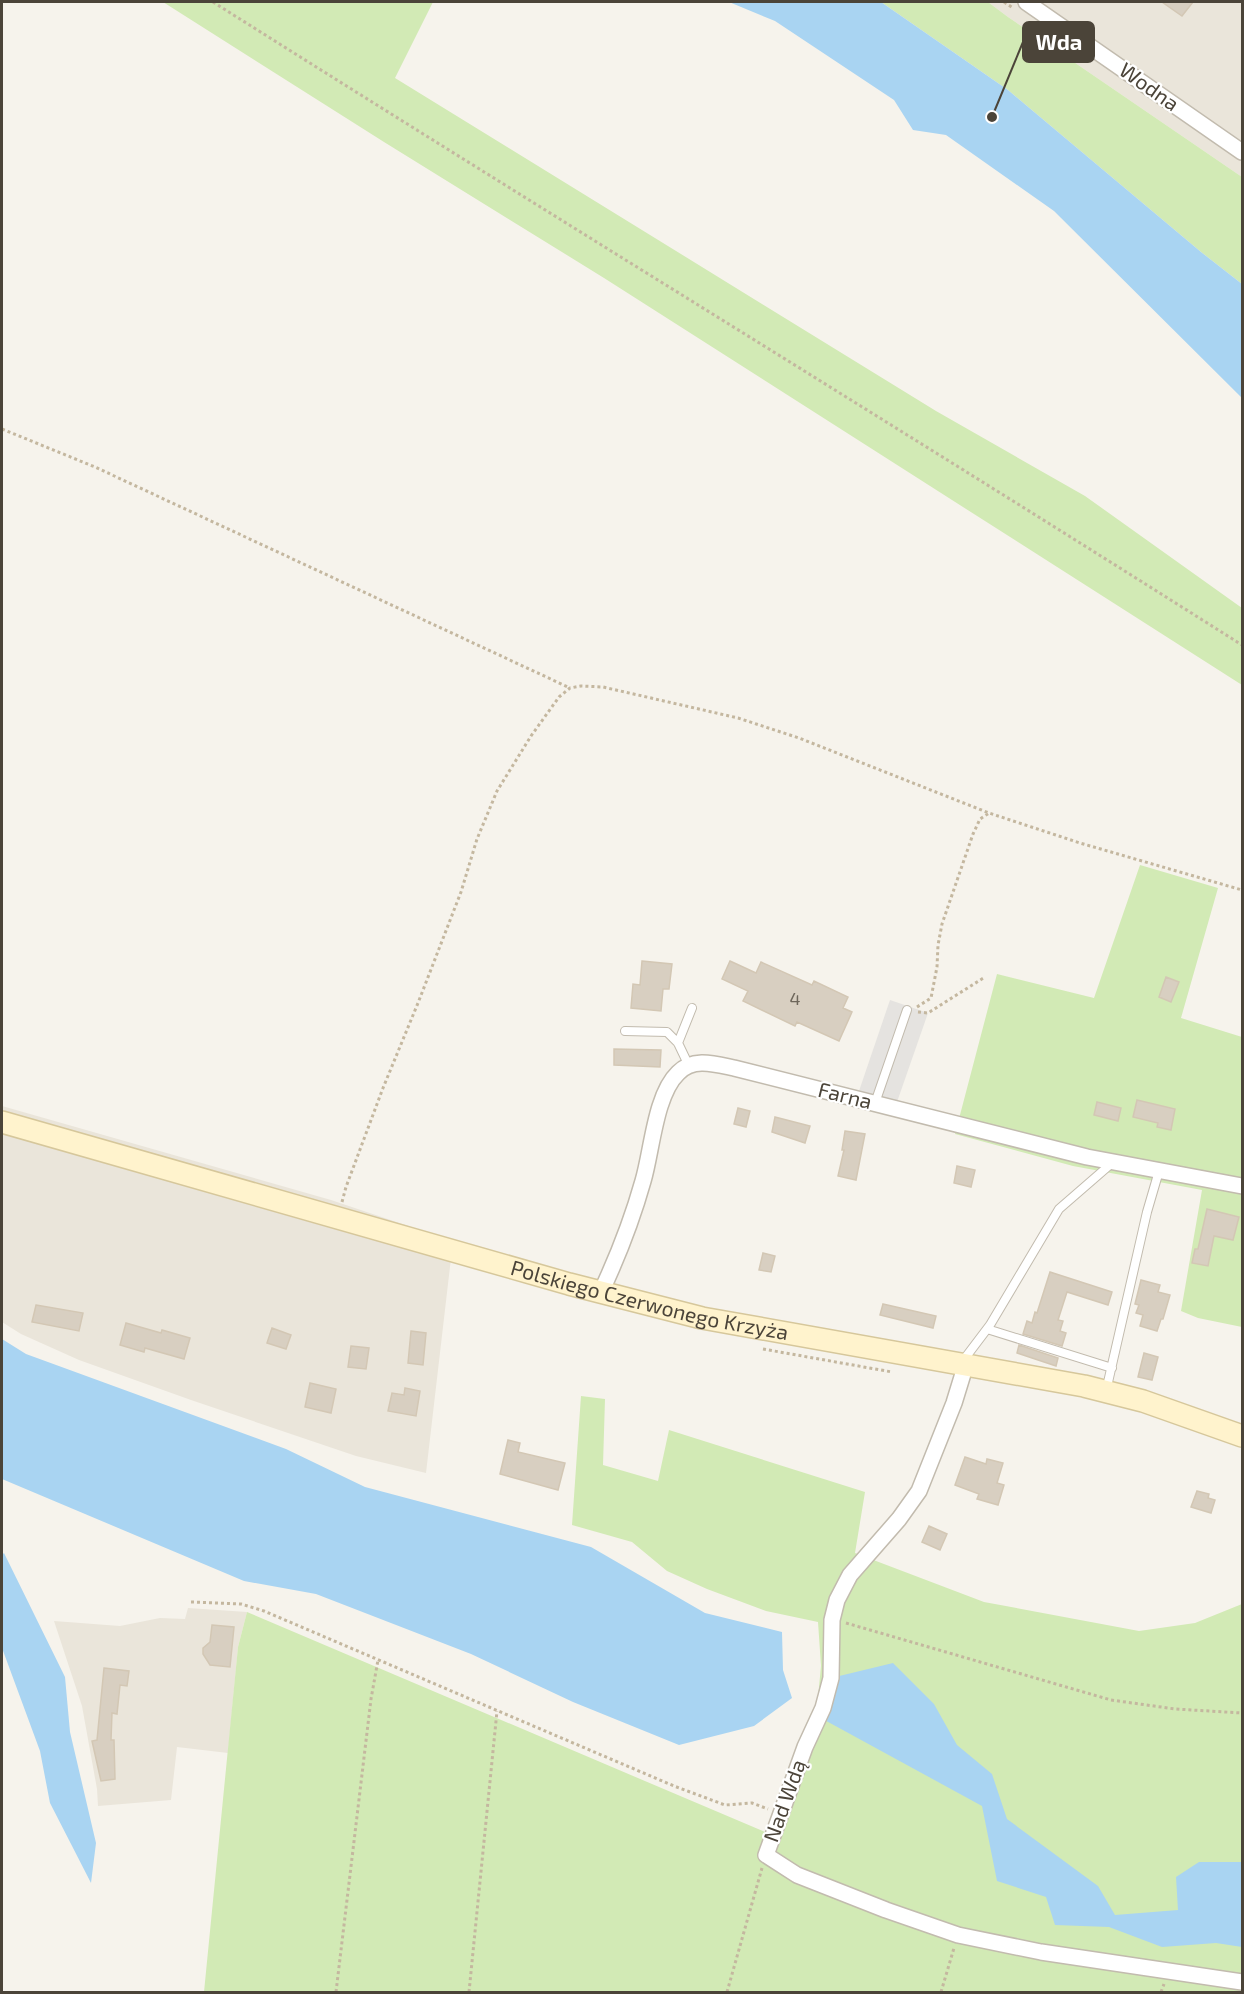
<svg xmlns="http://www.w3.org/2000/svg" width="1244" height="1994" font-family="'Exo 2',sans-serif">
  <rect width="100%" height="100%" fill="#f6f3ec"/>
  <path fill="#eae5da" d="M988,2h254v175l-234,-160z
    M2,1106l329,94 122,41 -27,232 -70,-17 -165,-56 -112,-40 -58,-26 -19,-12z
    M188,1608l59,4 -9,35 -10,106 -51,-6 -6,53 -73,6 -1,-17 -15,-83 -28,-85 66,5 40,-8 25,1z"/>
  <path fill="#d2eab5" d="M163,2h270l-38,76 541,333 149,85 157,112v77l-638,-407 -220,-136z
    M881,2h107l20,15 234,160v107l-41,-32 -193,-162z
    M1140,865l78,23 -37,130 61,19v290l-44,-9 -17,-7 21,-121 -129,-24 -118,-32 42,-160 97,24z
    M581,1396l24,3 -2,66 55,16 11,-51 196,62 -10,61 129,49 155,29 56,-8 47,-19v388h-1038l34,-345 9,-35 518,220 52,-124 4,-42 -3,-44 -52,-11 -59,-22 -40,-18 -35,-29 -60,-17z"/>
  <path fill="#e5e3e0" d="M890,1000l38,13 -31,89 -38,-11z"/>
  <path fill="#a9d4f2" d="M729,2h152l127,88 193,162 41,32v114l-188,-187 -108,-76 -33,-5 -19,-30 -119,-79z
    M2,1339l24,15 260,95 79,38 226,60 114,66 77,19 1,38 9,28 -38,28 -75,19 -106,-43 -102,-48 -155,-60 -72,-13 -242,-102z
    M4,1553l61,124 5,55 26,111 -5,40 -41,-80 -10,-52 -38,-103v-93z
    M893,1663l41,41 23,41 35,29 15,45 91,67 17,29 63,-5 -2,-33 23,-15h43v85l-26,-4 -54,4 -53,-20 -54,-2 -9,-28 -49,-16 -15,-75 -163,-89 12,-39z"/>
  <path fill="#d8cfc1" stroke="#d3c7b4" stroke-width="1.5" d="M1162,2h31l-11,14z
    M642,961l30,3 -3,25h-6l-2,22 -30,-3 2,-24 7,1z
    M730,961l26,12 5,-11 51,23 2,-4 34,16 -5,11 9,4 -13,29 -42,-19 -2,4 -52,-25 5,-10 -26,-12z
    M1166,977l13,5 -8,20 -12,-5z
    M614,1049l47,1 -1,17 -46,-2z
    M1137,1100l38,9 -4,21 -14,-3 1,-4 -25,-6z
    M1097,1102l24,6 -3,13 -24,-6z
    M738,1108l12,3 -4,16 -12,-3z
    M775,1117l35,9 -5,17 -33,-11z
    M845,1131l20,3 -9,46 -18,-4 6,-26h-2z
    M957,1166l18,4 -4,17 -17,-4z
    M1207,1209l32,8 -6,23 -19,-4 -6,30 -16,-3 3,-14h3z
    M763,1253l12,3 -4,16 -12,-2z
    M1050,1272l62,20 -4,13 -41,-13 -9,28 5,1 -3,10 6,2 -4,13 -39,-12 4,-13 5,2 3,-11 2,1z
    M1141,1280l19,5 -2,7 12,3 -7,24h-2l-4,12 -17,-5 3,-11 -7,-2 3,-8 -4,-1z
    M883,1304l53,12 -3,12 -53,-13z
    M36,1305l47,8 -4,18 -47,-9z
    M126,1323l35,10 1,-3 28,8 -6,21 -39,-11 -1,4 -24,-7z
    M272,1328l19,7 -5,14 -19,-6z
    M411,1331l15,2 -3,32 -15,-2z
    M1019,1345l39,13 -2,8 -39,-13z
    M351,1346l18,2 -3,21 -18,-2z
    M1144,1353l14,4 -6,23 -14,-3z
    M310,1383l26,6 -5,24 -26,-6z
    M405,1388l15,3 -4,25 -28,-5 4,-18 12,2z
    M508,1440l12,3 -2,9 47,11 -7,27 -58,-16z
    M965,1457l21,7 1,-5 16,4 -6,20 7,2 -6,20 -21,-6 2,-5 -24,-9z
    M1197,1491l12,3 -1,4 7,2 -4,13 -20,-6z
    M929,1526l18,8 -7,16 -18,-8z
    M212,1625l22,2 -4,40 -20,-2 -7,-11v-6l7,-6z
    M104,1668l25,3 -2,15 -7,-1 -3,29 -5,-1 -1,27h3l1,39 -14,2 -9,-40 5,-1z"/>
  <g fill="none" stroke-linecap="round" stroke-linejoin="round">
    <g stroke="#c2bbae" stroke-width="10">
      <path id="lane" d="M625,1031l42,1 11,11 11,23
        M678,1043l14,-35
        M875,1103l32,-93
        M987,1329l125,39
        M962,1362l28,-37 69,-116 53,-46
        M1106,1391l41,-179 12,-41"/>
    </g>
    <g stroke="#c2bbae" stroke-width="18">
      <path id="street" d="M1026,2l216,150
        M601,1292c17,-36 31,-72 42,-111 9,-30 12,-86 35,-108 15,-16 37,-9 56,-5l353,89 155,29
        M966,1364l-12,39 -35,88 -20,28 -49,56 -13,25 -5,20 -1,58 -8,30 -18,39 -39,108 31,20 89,35 72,25 83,17 201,30"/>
    </g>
    <g stroke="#d6c79b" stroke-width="24">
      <g id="secondary">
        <path id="s1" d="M2,1122l567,162 133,34 382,68 59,15 99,35"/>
      </g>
    </g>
    <path stroke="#c4b79f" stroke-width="3" stroke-dasharray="3 3" stroke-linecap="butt" d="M213,2c342,216 688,427 1029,643
      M1004,2l9,6
      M2,429l93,38 475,221
      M917,1007l14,-9 6,-31 1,-22 4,-21 31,-90 7,-15 9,-6
      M918,1012l10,1 57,-36
      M342,1202l4,-15 37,-99 35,-85 43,-111 16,-53 20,-48 34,-55 28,-39 11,-9 11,-2 22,1 135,31 61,20 190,75 91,30 162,47
      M763,1349l129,23
      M191,1602l50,2 23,7 410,175 51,19 27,-2 16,6
      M846,1623l265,77 64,9 67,4
      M336,1992l35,-293 7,-39
      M469,1992l28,-281
      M727,1992l35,-124
      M941,1992l13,-44
      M1161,1992l3,-8"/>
    <use href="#lane" stroke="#fff" stroke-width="8"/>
    <use href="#street" stroke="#fff" stroke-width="15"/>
    <use href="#secondary" stroke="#fff3cd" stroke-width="21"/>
  </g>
  <g text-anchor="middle" stroke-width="4.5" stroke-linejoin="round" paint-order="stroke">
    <g font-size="18" fill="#6e675b">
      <text x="795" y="1005">4</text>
    </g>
    <g font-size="21" fill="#4b4439" stroke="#fff">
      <text transform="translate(1149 87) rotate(35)" y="7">Wodna</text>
      <text transform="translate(845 1096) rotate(14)" y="7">Farna</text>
      <text dy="7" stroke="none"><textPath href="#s1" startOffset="672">Polskiego Czerwonego Krzyża</textPath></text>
      <text transform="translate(785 1801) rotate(-70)" y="7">Nad Wdą</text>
    </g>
  </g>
  <path fill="none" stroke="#4b4439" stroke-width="2" d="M992 117L1023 42"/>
  <circle fill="#4b4439" stroke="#fff" stroke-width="2" cx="992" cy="117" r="6"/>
  <rect fill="#4b4439" stroke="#4b4439" stroke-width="2" x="1023" y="22" width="71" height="40" rx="6"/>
  <g font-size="22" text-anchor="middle" font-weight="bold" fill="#fff">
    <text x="1059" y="50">Wda</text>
  </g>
  <rect width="1244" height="1994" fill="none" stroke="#4b4439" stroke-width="6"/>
</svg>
